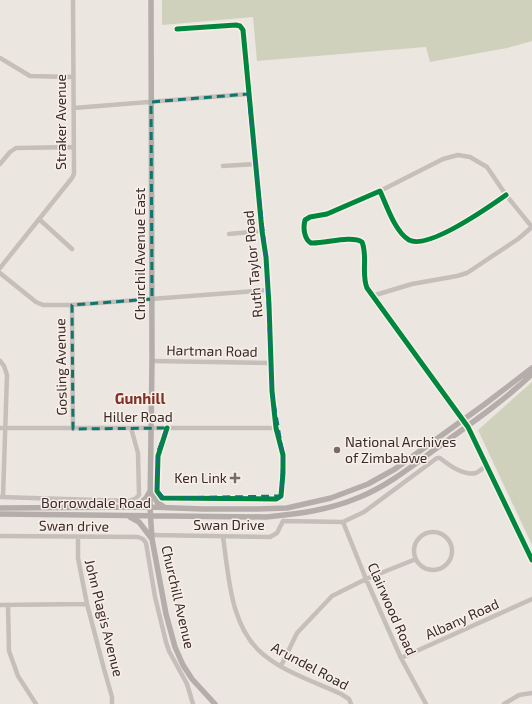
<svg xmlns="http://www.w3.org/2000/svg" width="532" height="704" font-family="'Exo 2',sans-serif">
  <rect width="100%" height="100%" fill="#ece6e1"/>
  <path fill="#cfd1bc" d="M162,0h370v41l-25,7 -77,14 -4,-15 -169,14 -4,-44 -91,8z
    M532,382v163l-54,-115z"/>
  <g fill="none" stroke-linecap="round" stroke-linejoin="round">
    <path stroke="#c5beb9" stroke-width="4.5" d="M0,58l30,18 43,1
      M74,108l174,-14
      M0,164l10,-12 6,-4 58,-1
      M223,166l33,-2
      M380,191l63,-32 15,-4 12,2 17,10 19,28 26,32
      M506,195c-17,12 -78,55 -97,45 -14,-8 -23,-36 -29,-49l-53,23 -17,3 -5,3c-2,8 -1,19 6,23 13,1 40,-8 51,-1 6,14 -1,32 5,46l101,139 64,133
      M39,219l33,30
      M229,234l33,-3
      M0,268l72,-90 2,-4 -1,-174
      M0,273l36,29 7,3h29l196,-15
      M372,296l40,-12 45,-8 10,-3 51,-34 14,-12
      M72,305l1,124
      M0,361l4,5 3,9 -4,122
      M152,361l119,2
      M0,428h276
      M167,428l-9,28 -1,35 5,7 114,1 5,-3 2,-23v-18l-7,-27 -4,-37 -3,-86 -3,-48 -4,-26 -19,-201 -3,-4 -4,-1 -59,4
      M0,497l129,4 6,-2 4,-4 -1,-42 -7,-25
      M343,522l23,57 35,79 25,46
      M414 551a19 19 0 1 1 38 0a19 19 0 1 1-38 0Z
      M151,535l119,2 7,-4 6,-12 60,1 4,-2 17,-8 73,-54h3c9,7 23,18 36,15 4,-2 7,-5 11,-8
      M0,536l138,1 5,2 3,4 9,54 11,45 3,9 18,33 6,20
      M78,537v21l9,46 17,65 8,28v7
      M223,537c6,40 7,91 41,118 22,18 51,27 77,39l8,5 2,5
      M0,605l87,-1
      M8,605l1,46 9,25 18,28
      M401,658l131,-59
      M281,666l16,-33 35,-37 34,-17 50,-20
      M504,704l15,-9 13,-2"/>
    <path stroke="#b4ada9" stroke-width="5.5" d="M151,0l1,361 -2,146 2,32 14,75 9,33 8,18 9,14 23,25
      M151,491l6,11 7,5
      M136,507l10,-9 4,-7
      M0,508l150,-1 53,2h54l30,-1 44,-10 37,-14 27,-15 90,-65 47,-36
      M0,514l266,3c32,-3 64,-7 94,-20 27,-11 51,-30 74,-47 32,-23 70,-49 98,-76
      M130,517l9,5 13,17"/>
    <g stroke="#f9efe8" stroke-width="8">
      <path id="cycleway" d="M506,195c-17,12 -78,55 -97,45 -14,-8 -23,-36 -29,-49l-53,23 -17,3 -5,3c-2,8 -1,19 6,23 13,1 40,-8 51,-1 6,14 -1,32 5,46l101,139 64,133
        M167,428l-9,28 -1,35 5,7 114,1 5,-3 2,-23v-18l-7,-27 -4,-37 -3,-86 -3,-48 -4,-26 -19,-201 -3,-4 -4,-1 -59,4"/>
    </g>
    <use href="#cycleway" stroke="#00873e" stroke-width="5"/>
  </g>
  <path fill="none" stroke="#0f766e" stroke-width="3" stroke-dasharray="8 5" stroke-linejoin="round" d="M248,94l18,163 6,134 11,64 -2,41 -117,2 -7,-7 1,-40 9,-23 -94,1 -1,-124 80,-6 -1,-197z"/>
  <g fill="#766c69" stroke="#f9efe8" stroke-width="1.5">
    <circle cx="337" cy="450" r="4"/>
    <path d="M233 472h4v4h4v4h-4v4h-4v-4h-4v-4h4z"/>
  </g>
  <g text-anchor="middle" stroke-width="3" stroke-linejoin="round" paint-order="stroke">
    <g font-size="14" fill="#362b28" stroke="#f9efe8">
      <text transform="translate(61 122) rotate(-90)" y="5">Straker Avenue</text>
      <text transform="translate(140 254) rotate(-90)" y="5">Churchil Avenue East</text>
      <text transform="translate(253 264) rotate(-95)" y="5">Ruth Taylor Road</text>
      <text transform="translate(212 351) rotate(1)" y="5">Hartman Road</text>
      <text transform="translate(61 367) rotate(-91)" y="5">Gosling Avenue</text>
      <text x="138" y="422">Hiller Road</text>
      <text x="96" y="508">Borrowdale Road</text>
      <text x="229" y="530">Swan Drive</text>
      <text transform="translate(74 526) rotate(1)" y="5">Swan drive</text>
      <text transform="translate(178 597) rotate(77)" y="5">Churchill Avenue</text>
      <text transform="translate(392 609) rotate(66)" y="5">Clairwood Road</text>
      <text transform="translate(104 618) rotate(76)" y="5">John Plagis Avenue</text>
      <text transform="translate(462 619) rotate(-24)" y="5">Albany Road</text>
      <text transform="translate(310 666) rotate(28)" y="5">Arundel Road</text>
    </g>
    <g font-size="14" fill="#362b28" stroke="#f9efe8" text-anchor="start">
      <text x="345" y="447">National Archives<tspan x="345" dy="16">of Zimbabwe</tspan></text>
      <text x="227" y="483" text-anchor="end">Ken Link</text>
    </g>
    <g font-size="15" font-weight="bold" fill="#813125" stroke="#f9efe8">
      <text x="140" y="404">Gunhill</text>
    </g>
  </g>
</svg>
